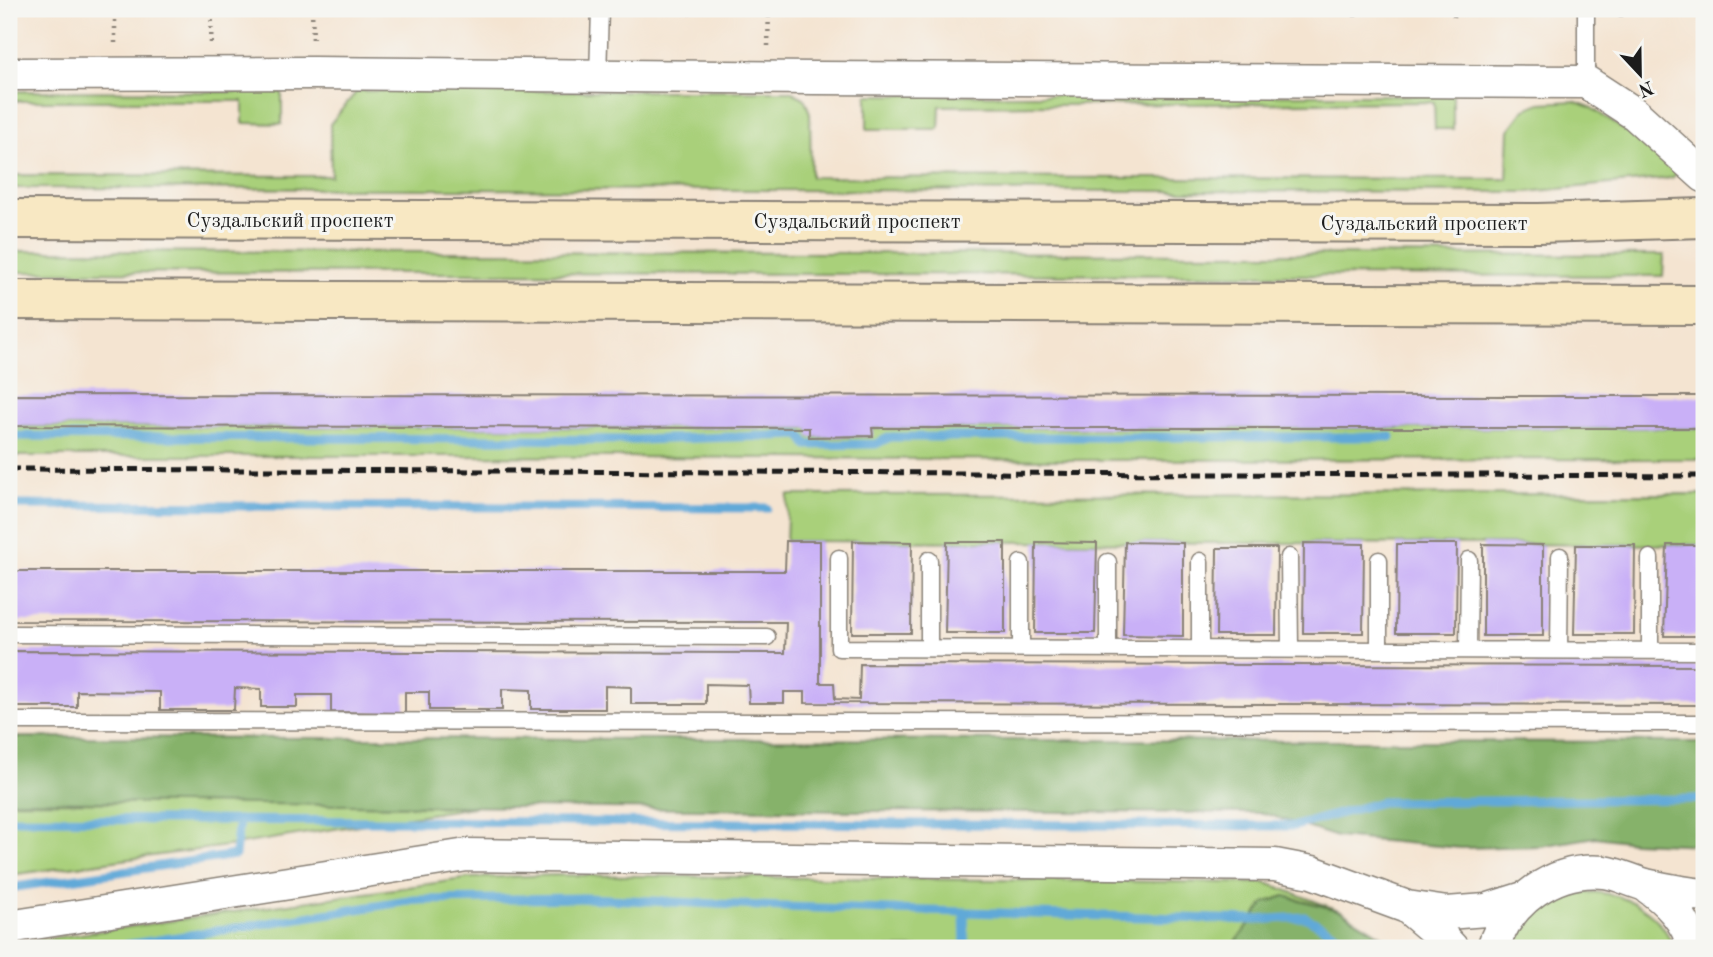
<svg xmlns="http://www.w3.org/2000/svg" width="1713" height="957" font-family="'Old Standard TT',serif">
  <rect width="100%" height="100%" fill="#f6f6f2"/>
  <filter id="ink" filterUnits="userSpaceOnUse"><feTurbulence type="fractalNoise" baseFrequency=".0143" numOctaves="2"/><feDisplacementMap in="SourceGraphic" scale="14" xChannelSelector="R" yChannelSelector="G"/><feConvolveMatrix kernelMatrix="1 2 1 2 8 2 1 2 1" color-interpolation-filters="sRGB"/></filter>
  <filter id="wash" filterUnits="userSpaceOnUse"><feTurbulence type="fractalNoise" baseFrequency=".00686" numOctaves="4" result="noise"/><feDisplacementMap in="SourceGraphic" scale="28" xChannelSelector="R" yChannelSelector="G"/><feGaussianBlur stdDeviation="1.57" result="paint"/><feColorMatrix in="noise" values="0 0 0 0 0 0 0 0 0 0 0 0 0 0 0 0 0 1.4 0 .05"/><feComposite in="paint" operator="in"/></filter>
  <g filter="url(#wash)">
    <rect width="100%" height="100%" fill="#f4e4d1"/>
    <path fill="#a9d07a" stroke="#62764b" stroke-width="2" d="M9,91l273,1v32l-39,-1v-22h-234z
      M357,91h433l14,7 6,15 1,64 696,2 2,-49 16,-21 15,-6 34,-2 16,6 87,59v7l-5,5 -145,14 -1518,-4v-13l322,1 -1,-52z
      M867,95h586v34h-18l-1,-27 -494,4 -1,23h-72z
      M9,251l1655,4 -1,21 -1654,-4z
      M9,426l800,2 1,9 62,-1v-8h832v31l-633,1 -614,-4h-448z
      M1704,494v51l-918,-4 2,-46z
      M9,802l222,1 242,4 -246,39 -218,29z
      M557,875l710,8 74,28 -56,-15 -21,7 -32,45h-1223v-4l461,-66z
      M1594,892c36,3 67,21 80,56h-161c12,-35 45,-53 81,-56z"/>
    <path fill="#86b26a" stroke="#516743" stroke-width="2" d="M9,737l1695,5v103l-71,-3 -37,-5 -56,9 -79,2 -124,-11 -74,-24 -404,-2 -850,-10z
      M1285,896l56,15 54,33 4,4h-167l32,-45z"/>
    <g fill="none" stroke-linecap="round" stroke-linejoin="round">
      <path stroke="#61a9d8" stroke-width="9" d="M9,436l626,4 166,-5 6,10 69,-1 14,-7h501
        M9,505l758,3
        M9,819l1286,7 86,-24 323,-3
        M9,888l226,-33 4,-35
        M964,912l1,36
        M107,948l308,-48 170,-2 198,9 472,13 50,-3 55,31"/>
    </g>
    <g id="blocks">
      <path fill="#c9b0f7" d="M9,395l1695,1v32h-832l1,8 -64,1v-9l-800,-2z
        M786,541h34v142h14l1,16 24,1 1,-36 844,2v39l-899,-2v-11h-21v11h-35l-1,-18 -42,-1v20h-75v-17l-26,-1v23h-74v-19l-29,-1v21h-73v-18h-24v21l-74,-1v-17h-34v12h-36v-18l-26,-1 -1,22h-74v-18l-83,-1v16h-68v-56l776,2 1,-31 -777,-1v-50h776z
        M853,541l59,1 -1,91h-59z
        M947,542h58v91h-60z
        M1036,542l61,1 -2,90h-60z
        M1125,542l58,1v93l-60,-1z
        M1304,543l60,1 -1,89h-60z
        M1397,544h60l-1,89h-60z
        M1483,544l60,1v91h-60z
        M1576,545h59l-1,89h-60z
        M1667,545h37v91h-40z
        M1217,548h60l-1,87h-60z"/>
    </g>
  </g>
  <g filter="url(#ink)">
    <use href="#blocks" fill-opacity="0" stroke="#888076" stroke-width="2"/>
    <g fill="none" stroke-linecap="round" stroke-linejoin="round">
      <g stroke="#888076" stroke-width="19">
        <path id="service" d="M1586,9v73
          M598,77l2,-68
          M1289,557l1,92
          M839,558v90l865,3
          M1200,561v88
          M9,634l758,3
          M929,648v-88
          M1021,648v-85
          M1108,648v-86
          M1379,650v-90
          M1468,650l1,-90
          M1559,650l1,-94
          M1650,651v-93
          M9,721l1695,2"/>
      </g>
      <g stroke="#888076" stroke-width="35">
        <path id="minor" d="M9,74l304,-1 502,5 771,4 49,32 69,62
          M1645,885c23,16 42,35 49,63
          M1407,907l33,28 12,13
          M9,927l458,-72 808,10 37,7 95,35 40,6 39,-3 38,-12
          M1493,948c15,-47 61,-81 111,-76 15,2 27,9 42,13 18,4 39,8 58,10"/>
      </g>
      <g stroke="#888076" stroke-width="42">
        <path id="secondary" d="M9,219l1530,4 165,-5
          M9,300l1695,5"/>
      </g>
      <path stroke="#888076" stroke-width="4.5" stroke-dasharray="2 5" stroke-linecap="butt" d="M13,9l1,34
        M312,9l1,34
        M414,9v6
        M688,9l1,7
        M489,15v-6
        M861,16v-7
        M960,16v-7
        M1059,16v-7
        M1158,16v-7
        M1257,17v-8
        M1355,17v-8
        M1454,17l1,-8
        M1525,17l1,-8
        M1621,17v-8
        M115,43v-34
        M211,43l1,-34
        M768,46l1,-37"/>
      <use href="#service" stroke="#fff" stroke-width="16"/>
      <use href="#minor" stroke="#fff" stroke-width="32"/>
      <use href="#secondary" stroke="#f8e8c3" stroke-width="38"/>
      <path stroke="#1c1c1c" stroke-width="5" stroke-dasharray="10 5" stroke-linecap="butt" d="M9,469l1695,7"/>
    </g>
  </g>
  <g text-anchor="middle" stroke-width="6" stroke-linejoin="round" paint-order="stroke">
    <g font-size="21" fill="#1c1c1c" stroke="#f6f6f2">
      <text x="290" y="227">Суздальский проспект</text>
      <text x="857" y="228">Суздальский проспект</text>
      <text x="1424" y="230">Суздальский проспект</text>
    </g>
  </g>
  <rect width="1713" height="957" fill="none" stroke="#f6f6f2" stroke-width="35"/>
  <g transform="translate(1640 74) rotate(158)" stroke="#f6f6f2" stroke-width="5" paint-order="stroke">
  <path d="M0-5L12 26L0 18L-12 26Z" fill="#1c1c1c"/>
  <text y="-10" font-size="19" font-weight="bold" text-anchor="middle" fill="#1c1c1c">N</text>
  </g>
</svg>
